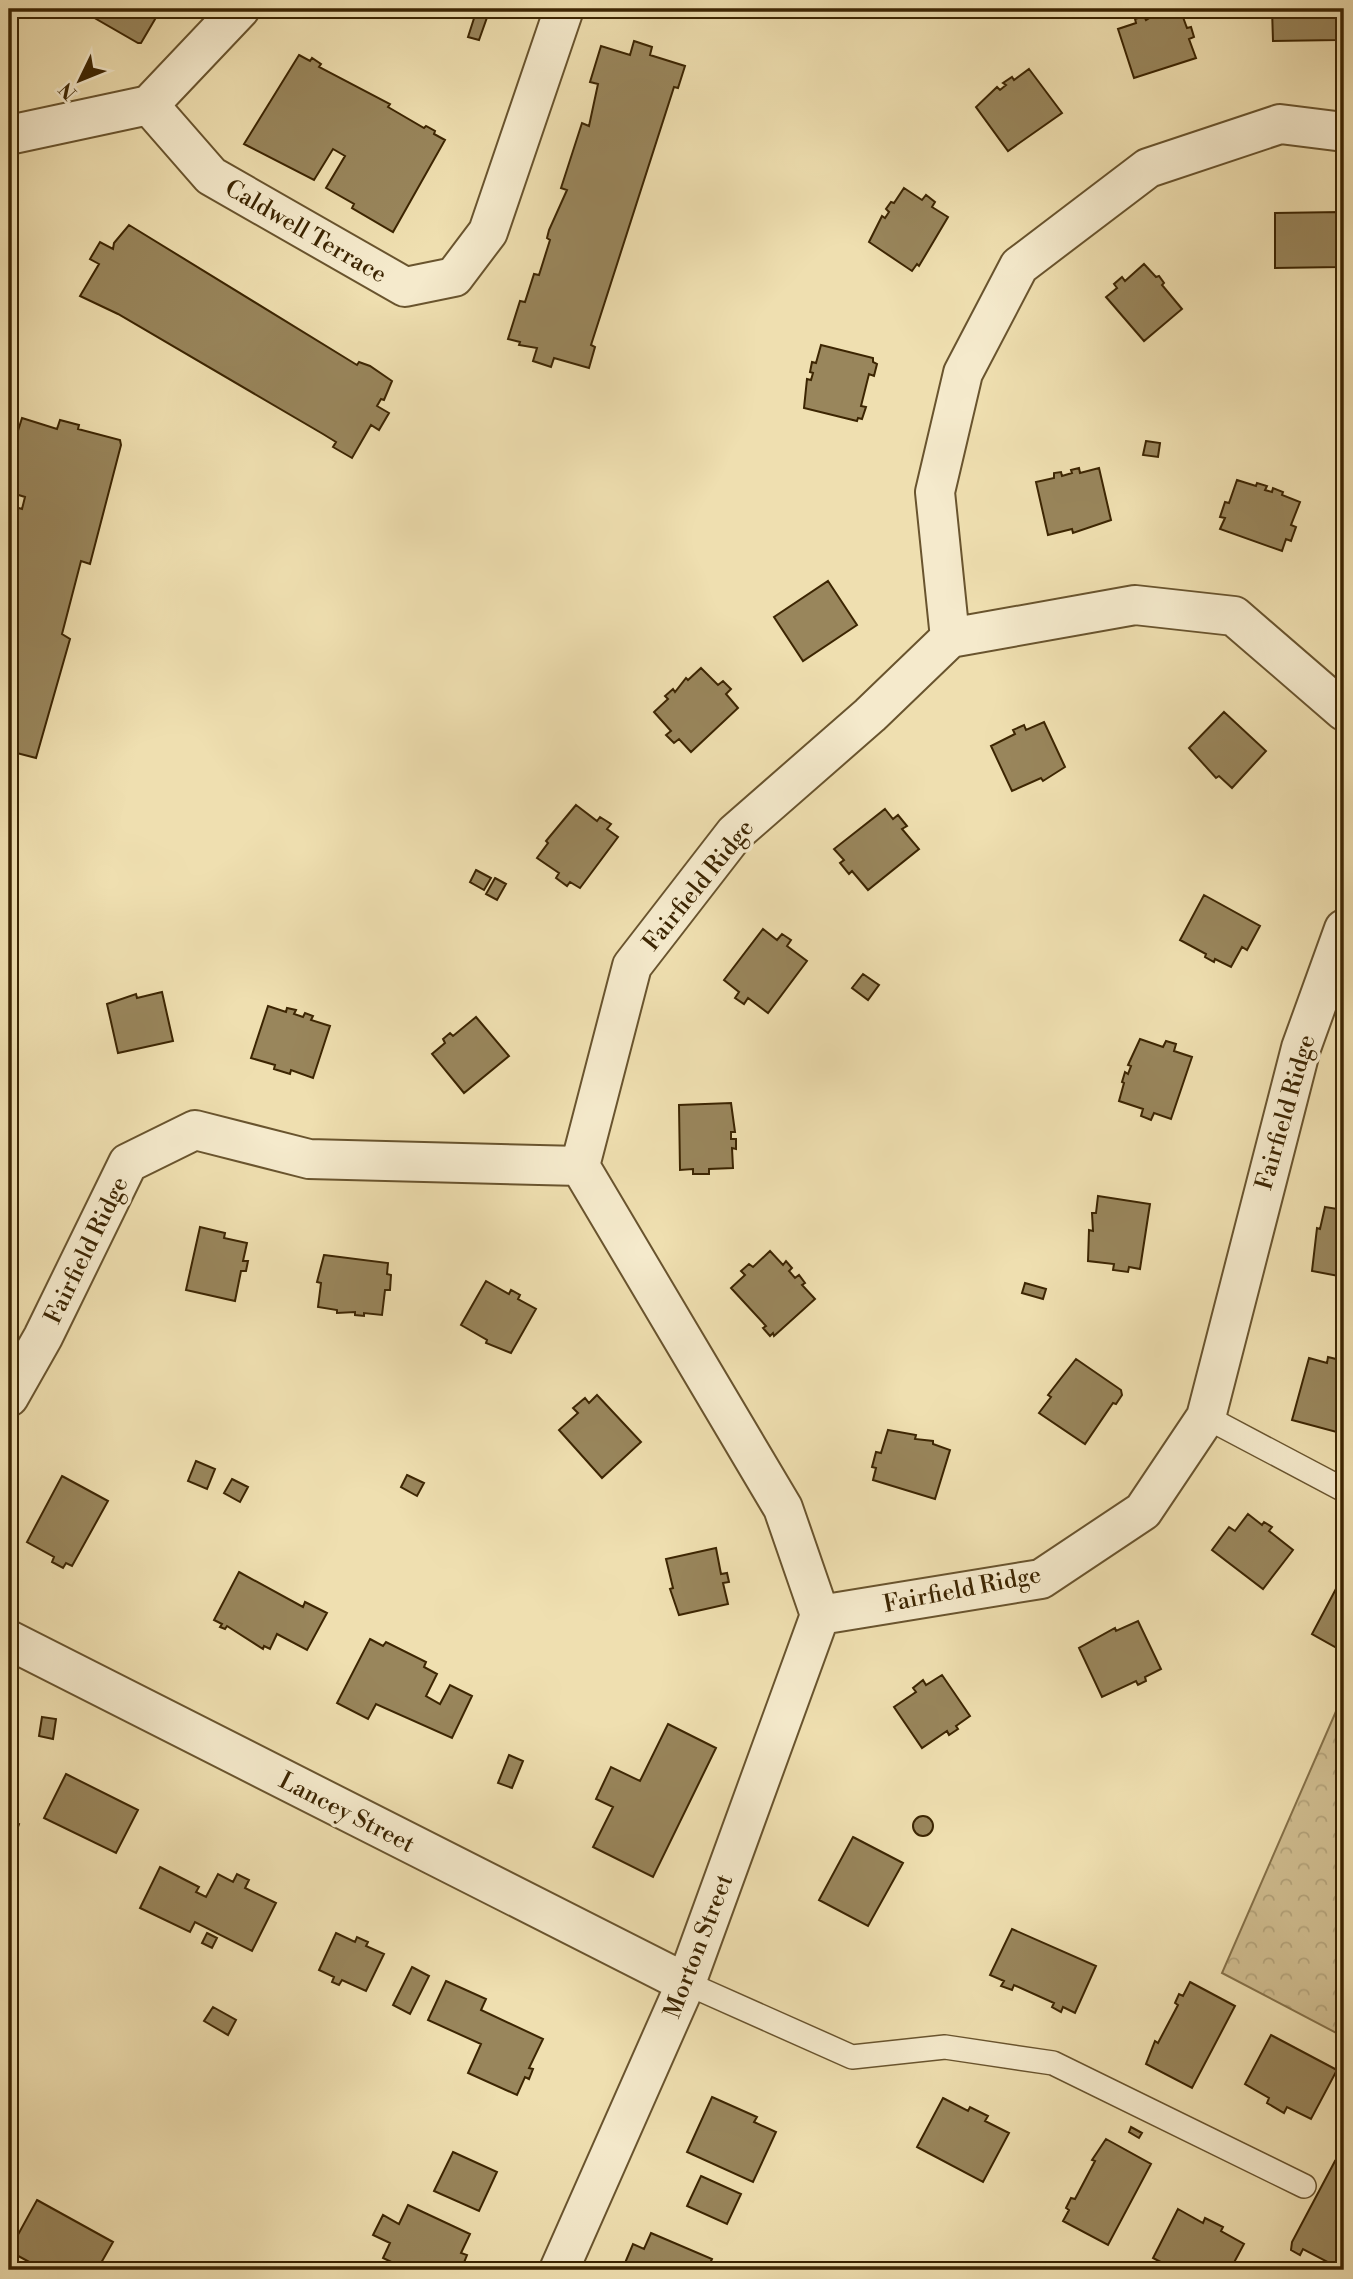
<svg xmlns="http://www.w3.org/2000/svg" width="1353" height="2279" font-family="'Libre Bodoni',serif">
  <defs>
    <pattern id="forest-crowns" width="20" height="18" patternUnits="userSpaceOnUse" patternTransform="scale(1.75)"><rect width="20" height="18" fill="#d1bf92"/><path d="M2 6a3 3 0 1 1 6 0M12 15a3 3 0 1 1 6 0" fill="none" stroke="#b4a47c"/></pattern>
  </defs>
  <rect width="100%" height="100%" fill="#efdfb0"/>
  <filter id="stains"><feTurbulence type="fractalNoise" baseFrequency=".00286" numOctaves="4"/><feColorMatrix values="0 0 0 0 .2 0 0 0 0 .09 0 0 0 0 .02 0 0 0 .5 -.17"/></filter>
  <radialGradient id="worn" r=".72"><stop offset=".6" stop-color="#630" stop-opacity="0"/><stop offset="1" stop-color="#630" stop-opacity=".3"/></radialGradient>
  <path fill="url(#forest-crowns)" stroke="#86724a" stroke-width="2" d="M1344,1693v344l-122,-64z"/>
  <path fill="#99865c" stroke="#3c2502" stroke-width="2" d="M79,9h82l-20,34h-3z
    M477,9h13l-11,31 -11,-3z
    M1180,9l7,19 4,-1 3,10 -5,2 7,19 -62,20 -16,-49 18,-6 -1,-4 9,-3 2,4 15,-9 1,3z
    M1272,9h65v31l-64,1z
    M634,41l18,6 -2,8 35,11 -7,22 -4,-1 -83,258 4,2 -6,21 -35,-10 -3,9 -18,-6 4,-13 -18,-3 1,-3 -12,-3 12,-38 5,1 9,-28 5,1 11,-35 -3,-2 2,-8 18,-40 -6,-2 21,-65 7,3 9,-42 -8,-2 11,-36 29,9z
    M299,55l11,6 2,-3 9,6 -2,3 71,37 -2,3 36,21 2,-2 9,5 -1,3 11,6 -52,92 -41,-24 2,-4 -28,-16 19,-32 -12,-7 -19,31 -70,-36z
    M1029,69l33,44 -54,38 -32,-44 21,-20 3,3 6,-5 -3,-2 9,-6 2,3z
    M904,188l18,12 4,-5 9,7 -3,5 16,10 -29,49 -2,-2 -5,7 -43,-29 13,-26 3,2 4,-6 -3,-3 5,-7 3,1z
    M1340,212v19h4v12h-4v24l-65,1v-55z
    M129,225l228,140 2,-3 11,4 22,15 -8,19 -3,-1 -4,7 12,7 -10,17 -8,-5 -19,33 -19,-11 3,-5 -13,-8 -205,-120 -38,-18 19,-32 -9,-5 10,-17 13,7 1,-6z
    M1144,264l12,13 3,-1 5,7 -2,2 20,24 -38,32 -38,-44 11,-9 -3,-4 8,-7 3,4z
    M821,345l52,13v4l4,2 -3,12 -5,-2 -8,32 5,1 -4,12 -4,-1 -1,3 -53,-13 3,-29 4,1 2,-7 -3,-1 2,-10 4,1z
    M22,418l35,11 3,-9 19,5 -1,4 42,11 1,5 -31,119 -9,-3 -19,73 8,5 -34,119 -27,-7v-246l13,4 3,-12 -16,-5v-33z
    M1146,441l14,2 -2,14 -15,-2z
    M1079,468l1,5 19,-5 12,52 -38,13 -1,-4 -24,6 -12,-53 18,-4v-5l7,-1 1,4 10,-3 -1,-3z
    M1237,480l19,6 1,-3 10,3 -2,4 7,2 1,-4 10,4 -1,3 18,7 -9,23 5,2 -5,14 -5,-2 -4,12 -62,-22 5,-11 -5,-1 5,-15 4,1z
    M828,581l29,44 -54,36 -29,-44z
    M701,668l17,17 5,-4 8,8 -5,5 12,14 -47,44 -12,-13 -5,4 -8,-8 5,-4 -17,-19 14,-13 -3,-3 8,-7 2,3 11,-14 2,2z
    M1224,712l42,39 -34,37 -13,-12 -3,2 -27,-30z
    M1044,722l21,45 -22,14 -2,-3 -29,13 -21,-45 24,-12 -2,-4 11,-5 2,5z
    M576,805l21,16 3,-4 11,7 -4,5 11,8 -38,51 -10,-6 -3,4 -11,-8 3,-5 -22,-15 11,-15 -2,-2z
    M885,809l8,10 5,-4 9,11 -5,3 17,20 -51,41 -16,-19 -3,3 -9,-11 4,-3 -10,-11z
    M476,870l15,8 -7,12 -14,-8z
    M495,878l11,6 -9,16 -11,-6z
    M1204,895l56,31 -13,24 -5,-3 -11,20 -16,-8 -1,3 -9,-5 1,-3 -26,-14z
    M763,929l14,11 5,-6 9,6 -4,6 20,15 -39,52 -20,-15 -4,6 -9,-6 4,-6 -15,-12z
    M863,974l16,11 -11,15 -16,-12z
    M162,992l11,49 -55,12 -11,-49 29,-10 1,4z
    M268,1006l18,6 1,-4 9,2 -2,4 9,3 2,-4 8,3 -2,4 19,6 -17,52 -22,-8 -1,4 -16,-5 1,-4 -24,-7z
    M476,1017l33,39 -45,37 -32,-39 13,-11 -2,-4 7,-6 3,3z
    M1140,1039l23,8 3,-6 10,3 -2,7 18,6 -21,62 -17,-6 -3,7 -10,-4 2,-7 -24,-8 5,-18 -2,-1 3,-10 3,2 3,-8 -3,-1z
    M731,1103l4,29h-4v7h5v10l-4,-1 1,20 -24,1v5h-16v-5l-13,1 -1,-65z
    M1098,1196l52,8 -10,65 -11,-2 -1,5 -15,-2 1,-6 -26,-3 1,-31 4,1 -1,-18h4z
    M1325,1207l19,3v67l-32,-6 5,-43 3,1z
    M200,1227l25,6 -1,5 23,5 -4,18h5l-2,10h-5l-6,30 -49,-11z
    M770,1251l13,14 3,-4 6,7 -3,3 6,7 4,-3 6,8 -3,2 13,14 -41,37 -1,-3 -3,3 -7,-8 3,-2 -35,-38 14,-13 -4,-4 8,-7 4,3z
    M324,1255l64,8 -1,11 4,1 -1,15h-5l-3,25 -18,-2v3l-9,-1v-3l-18,1v-3l-19,-3 3,-24 -4,-1z
    M486,1281l23,13 2,-4 9,5 -2,4 18,10 -25,44 -25,-10 1,-3 -26,-15z
    M1025,1283l21,6 -3,10 -21,-6z
    M1328,1357l12,3 -2,5 6,2v67l-52,-14 17,-62 18,5z
    M1076,1359l45,31 1,5 -6,9 -3,-1 -28,41 -46,-31 12,-16 -3,-2z
    M597,1395l44,47 -39,36 -43,-48 19,-17 -5,-5 12,-10 4,5z
    M888,1430l28,5 -1,4 18,2v3l17,6 -15,49 -62,-19 3,-12 -4,-1 4,-15 5,1z
    M196,1461l19,8 -8,20 -19,-8z
    M407,1475l17,8 -7,13 -16,-9z
    M62,1476l46,25 -36,65 -6,-3 -3,5 -11,-6 2,-5 -27,-15z
    M232,1479l16,8 -8,15 -16,-9z
    M1248,1514l14,11 2,-3 8,5 -3,4 24,19 -30,39 -51,-39 17,-23 6,4z
    M716,1548l5,26 6,-1 2,9 -6,1 5,21 -49,11 -9,-26 3,-1 -7,-29z
    M239,1572l64,35 2,-5 22,11 -20,37 -30,-16 -7,15 -6,-3 -1,3 -36,-23 -2,3 -5,-2 2,-3 -8,-4z
    M1338,1585l6,4v63l-32,-18z
    M1138,1621l23,48 -16,8 1,4 -8,4 -2,-4 -34,16 -23,-49 36,-20 1,3z
    M370,1639l13,7 3,-4 40,20 -2,5 13,7 -11,22 14,8 10,-19 22,11 -20,42 -76,-34 -8,15 -31,-16z
    M942,1675l28,41 -14,10 2,3 -9,6 -2,-4 -25,17 -28,-41 22,-15 -3,-4 10,-8 3,5z
    M42,1717l14,2 -3,20 -14,-3z
    M668,1724l48,24 -63,129 -60,-30 20,-40 -17,-8 15,-32 29,14z
    M509,1755l14,6 -11,27 -14,-5z
    M66,1774l72,36 -22,43 -72,-35z
    M913 1826a10 10 0 1 1 20 0a10 10 0 1 1-20 0Z
    M9,1820l10,4 -7,20 -3,-1z
    M853,1837l50,26 -35,63 -49,-26z
    M160,1867l39,20 -3,5 10,5 12,-23 15,8 4,-8 12,6 -4,8 31,15 -24,48 -57,-29 -5,10 -50,-24z
    M1012,1929l84,37 -21,47 -12,-6 -2,5 -9,-5 2,-4 -40,-18 -2,5 -11,-4 3,-5 -14,-6z
    M207,1933l10,5 -5,10 -10,-5z
    M336,1933l19,9 2,-5 11,5 -2,4 18,8 -18,37 -24,-11 -3,5 -7,-3 2,-5 -15,-7z
    M412,1967l17,9 -19,38 -17,-9z
    M446,1981l40,18 -5,11 62,29 -14,29 4,1 -4,10 -4,-2 -8,18 -49,-22 13,-29 -53,-24z
    M1190,1982l45,24 -43,82 -46,-24 9,-23 3,2 20,-38 -3,-2 4,-9 4,2z
    M213,2007l23,13 -8,15 -24,-14z
    M1271,2035l66,35 -26,49 -24,-12 -3,6 -17,-10 2,-5 -24,-14z
    M712,2097l45,20 -3,5 22,10 -23,50 -66,-30z
    M943,2098l25,13 2,-4 18,9 -3,5 24,12 -26,49 -66,-35z
    M1131,2127l11,6 -3,5 -10,-6z
    M1106,2139l45,25 -43,81 -45,-24 6,-11 -3,-2 5,-10 4,1 20,-38 -3,-1z
    M453,2152l44,20 -18,39 -45,-20z
    M1341,2157l3,2v94l-7,14 -34,-18 -3,6 -9,-5 1,-8 43,-81 3,2z
    M701,2176l40,18 -14,30 -40,-18z
    M37,2200l76,42 -16,28h-53l-35,-19z
    M408,2205l62,29 -9,19 6,2 -6,15h-53l-25,-12 7,-15 -17,-8 10,-20 16,9z
    M1178,2209l25,14 2,-5 18,9 -2,4 23,13 -14,26h-54l-23,-12z
    M651,2233l61,26 -5,11h-72l1,-3 -11,-4 8,-19 11,5z"/>
  <g fill="none" stroke-linecap="round" stroke-linejoin="round">
    <g stroke="#69542e" stroke-width="26">
      <path id="service" d="M1206,1417l138,73
        M686,1983l166,74 93,-10 108,16 251,123"/>
    </g>
    <g stroke="#69542e" stroke-width="42">
      <path id="minor" d="M149,105l62,71 194,111 49,-10 34,-45 76,-223
        M9,135l140,-30 91,-96
        M950,638l185,-33 99,11 110,95
        M580,1166l52,-200 103,-133 135,-118 80,-77 -15,-146 28,-119 56,-107 129,-98 132,-44 64,8
        M9,1397l34,-60 85,-174 67,-33 114,29 271,7 203,342 37,107
        M820,1615l221,-36 102,-68 63,-94 95,-369 43,-119
        M9,1640l677,343
        M559,2270l127,-287 134,-368"/>
    </g>
    <use href="#service" stroke="#f5eacc" stroke-width="23"/>
    <use href="#minor" stroke="#f5eacc" stroke-width="38"/>
  </g>
  <g text-anchor="middle" stroke-width="7" stroke-linejoin="round" paint-order="stroke">
    <g font-size="24" fill="#3c2502" stroke="#f5eacc">
      <text transform="translate(306 231) rotate(30)" y="8">Caldwell Terrace</text>
      <text transform="translate(698 885) rotate(-51)" y="8">Fairfield Ridge</text>
      <text transform="translate(1285 1112) rotate(-74)" y="8">Fairfield Ridge</text>
      <text transform="translate(86 1250) rotate(-64)" y="8">Fairfield Ridge</text>
      <text transform="translate(962 1589) rotate(-11)" y="8">Fairfield Ridge</text>
      <text transform="translate(347 1812) rotate(27)" y="8">Lancey Street</text>
      <text transform="translate(698 1946) rotate(-69)" y="8">Morton Street</text>
    </g>
  </g>
  <rect width="1353" height="2279" fill="none" stroke="#efdfb0" stroke-width="35"/>
  <rect x="10" y="10" width="1332" height="2258" fill="none" stroke="#3c2502" stroke-width="3.5"/>
  <rect x="18" y="18" width="1318" height="2244" fill="none" stroke="#3c2502" stroke-width="2"/>
  <g transform="translate(80 80) rotate(227)" stroke="#f5eacc" stroke-width="5" paint-order="stroke">
  <path d="M0-5L12 26L0 18L-12 26Z" fill="#3c2502"/>
  <text y="-10" font-size="19" font-weight="bold" text-anchor="middle" fill="#3c2502">N</text>
  </g>
  <rect width="100%" height="100%" filter="url(#stains)"/>
  <rect width="100%" height="100%" fill="url(#worn)"/>
</svg>
